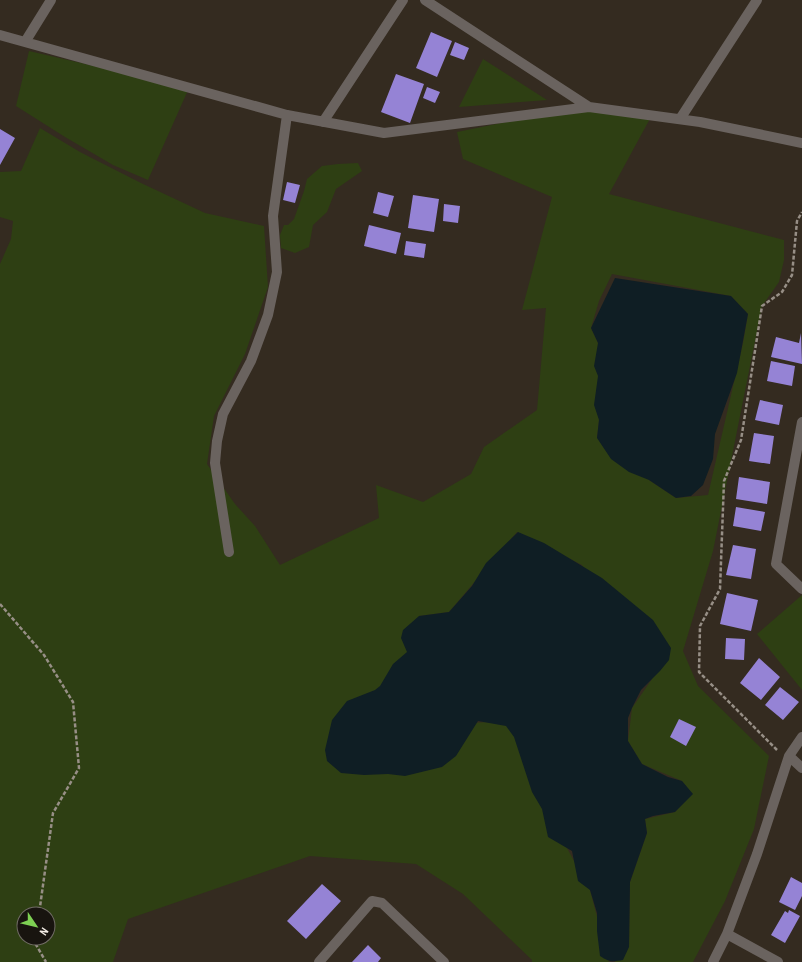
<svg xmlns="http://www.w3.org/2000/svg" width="802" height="962" font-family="'Archivo Narrow',sans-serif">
  <rect width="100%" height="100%" fill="#342b20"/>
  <path fill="#2e3f13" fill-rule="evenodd" d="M29,51l160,37 -41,92 -35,-15 -48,-28 -49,-31z
    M483,59l64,41 -88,7z
    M566,110l86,5 -43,79 175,46v20l-5,22 -17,24 -49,245 -30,100 15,35 71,70 -15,73 -29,72 -32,61h-78l14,-15 1,-65 17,-49 -2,-14 30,-7 17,-18 -10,-13 -40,-17 -14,-23 4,-33 20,-29 -70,-114 -65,-33 -68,80 -30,4 19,109 83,-5 35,108 34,62 19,72h-77v-2l-69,-66 -47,-30 -106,-8 -182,63 -15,43h-113v-698l11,-25 2,-18 -13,-4v-45l21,-1 19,-43 40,24 61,31 64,30 59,13 4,61 -23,67 -31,62 -7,48 28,40 20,22 25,39 99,-47 -3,-33 47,17 48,-28 13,-27 53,-37 9,-102 -24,2 30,-113 -89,-38 -6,-27zM612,274l119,22 17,18 -5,29 -35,152 -32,3 -27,-18 -52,-42 2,-18 -1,-77 -7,-15 8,-27zM24,914h24v24h-24z
    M358,163l4,8 -26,18 -9,23 -14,13 -4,22 -14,6 -14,-5 -1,-13 4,-10h4l6,-6 10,-28 3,-12 15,-13 16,-2z
    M802,595v95l-45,-56z"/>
  <path fill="#0f1e24" d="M615,278l116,18 17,18 -11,59 -22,61 -2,25 -10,26 -12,11 -15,2 -27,-18 -20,-8 -18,-13 -14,-21 2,-18 -5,-15 4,-29 -4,-10 4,-23 -7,-15z
    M518,532l26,11 58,35 51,42 18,28 -2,12 -9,11 -19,19 -9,18 -4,10v23l14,23 26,13 14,4 11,13 -18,18 -22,4 -8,3 2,14 -17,49 -1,65 -6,13c-11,2 -14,2 -23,-4l-3,-25v-18l-7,-23 -12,-9 -6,-30 -24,-14 -6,-28 -10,-17 -18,-55 -8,-11 -28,-5 -22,35 -14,11 -37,9 -17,-2 -24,1 -23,-2 -14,-12 -2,-11 7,-30 15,-19 28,-11 5,-4 13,-22 14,-12 -6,-14 2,-8 16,-14 30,-4 23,-26 14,-23z"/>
  <path fill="#9583d5" d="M431,32l21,9 -15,36 -21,-9z
    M455,42l14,6 -5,12 -14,-5z
    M396,74l28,10 -14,39 -29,-11z
    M427,87l13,5 -5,11 -12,-5z
    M0,129l15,9 -15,27z
    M287,182l13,3 -5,18 -12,-3z
    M378,192l16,4 -6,21 -15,-4z
    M413,195l26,4 -5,33 -26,-4z
    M444,204l16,2 -2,17 -15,-2z
    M369,225l32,8 -5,21 -32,-8z
    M406,241l20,3 -2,14 -20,-3z
    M801,333l1,31 -31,-7 5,-20 23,6z
    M771,361l24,5 -3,20 -25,-5z
    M760,400l23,5 -4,20 -24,-5z
    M754,433l20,3 -4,28 -21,-3z
    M739,477l31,5 -3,22 -31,-5z
    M736,507l29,5 -4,19 -28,-5z
    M733,545l23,4 -5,30 -25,-4z
    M727,593l31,7 -7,31 -31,-7z
    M726,638l19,1 -1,21 -19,-1z
    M759,658l21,19 -19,23 -21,-17z
    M780,687l19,15 -16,18 -18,-15z
    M679,719l17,8 -10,19 -16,-9z
    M791,877l11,6v13l-7,14 -16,-8z
    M322,884l19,17 -35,38 -19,-18z
    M789,910l11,6 -15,27 -14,-8 14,-24 3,2z
    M368,945l13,13 -3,4h-26z"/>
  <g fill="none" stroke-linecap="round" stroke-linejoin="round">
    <path stroke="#978f86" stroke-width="2.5" stroke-dasharray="4 2" stroke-linecap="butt" d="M0,604l44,51 29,47 6,66 -26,45 -14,101
      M777,750l-78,-78 1,-46 20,-37 4,-108 17,-41 21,-134 20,-14 10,-17 5,-54 5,-9
      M36,938l-1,5 11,19"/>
    <path stroke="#6a635f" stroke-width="10" d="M425,0l164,107
      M0,35l287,80 97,18 205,-26 111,15 102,21
      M25,42l26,-42
      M680,119l77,-119
      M323,122l80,-122
      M802,422l-26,142 26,25
      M229,552l-14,-89 2,-22 6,-27 28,-53 17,-46 9,-43 -4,-56 14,-101
      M802,737l-13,19 13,12
      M319,962l53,-61 10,2 62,59
      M713,962l14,-28
      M778,962l-51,-28 30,-80 32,-98"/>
  </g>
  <g transform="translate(36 926) rotate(125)"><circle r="19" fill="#18140f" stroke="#706b65"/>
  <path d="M0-3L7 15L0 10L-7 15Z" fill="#7ed053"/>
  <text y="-6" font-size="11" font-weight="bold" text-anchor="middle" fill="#f5eee7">N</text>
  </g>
</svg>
